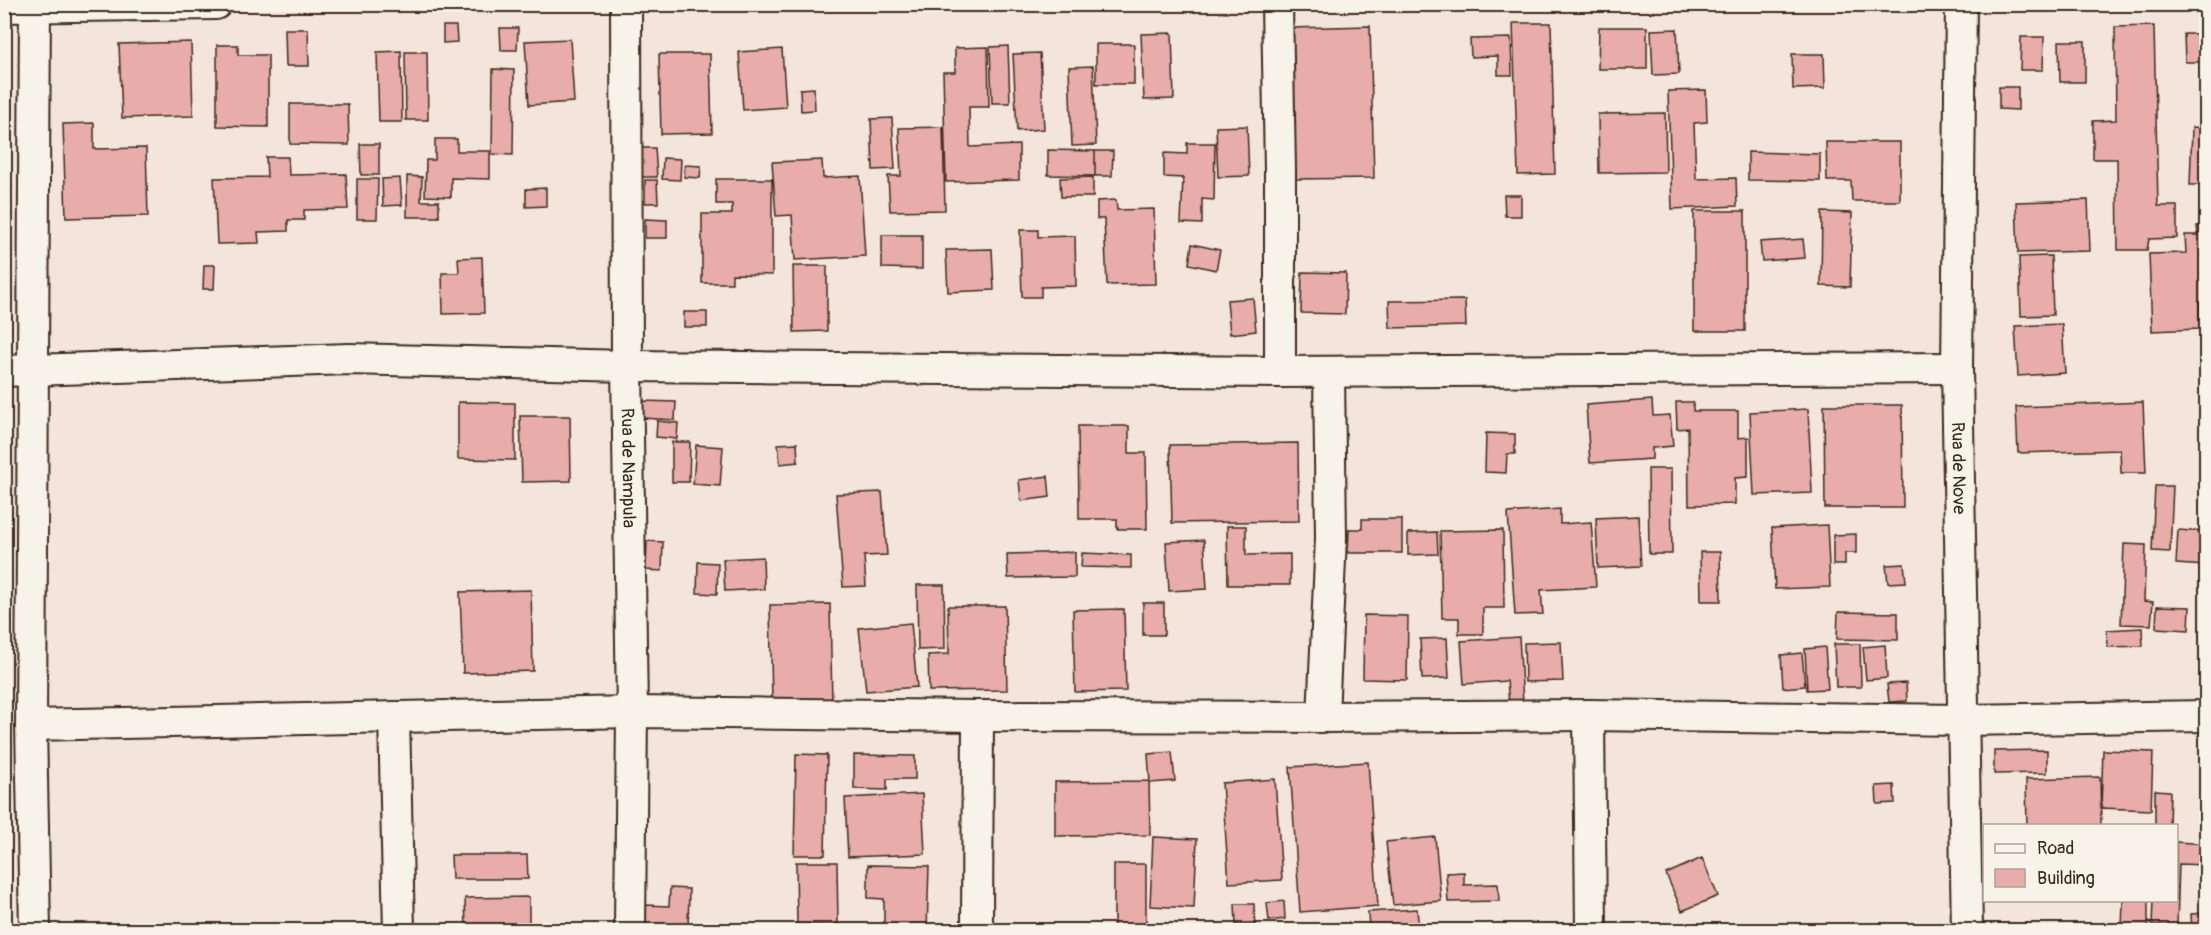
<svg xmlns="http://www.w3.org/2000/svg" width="2211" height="935" font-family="Pangolin,sans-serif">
  <rect width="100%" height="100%" fill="#f4e5dc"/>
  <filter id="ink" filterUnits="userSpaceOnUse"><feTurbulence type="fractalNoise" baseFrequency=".0167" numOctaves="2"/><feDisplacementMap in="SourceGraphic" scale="12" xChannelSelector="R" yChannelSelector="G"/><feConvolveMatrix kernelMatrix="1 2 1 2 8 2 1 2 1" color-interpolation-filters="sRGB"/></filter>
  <g filter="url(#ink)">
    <path fill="#e8adaa" stroke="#3b2a1e" stroke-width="1.5" d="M1513,23h38l4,151 -37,1z
      M443,26h13l1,16 -14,1z
      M1370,26l4,152 -79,1 -4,-151z
      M2154,26l4,180h19v32l-28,1 -2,11h-29l-1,-91h-24v-38l23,-1 -1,-93z
      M1599,27h48v42h-49z
      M500,28h18l-1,22h-16z
      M285,29h23l1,37h-23z
      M1677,29l2,45 -26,1 -2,-45z
      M1172,33l2,66 -30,1 -3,-66z
      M2184,34h22v28h-21z
      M2021,37h23l-1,33h-23z
      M1511,38l1,37h-14v-19l-27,1 -1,-18z
      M570,39l4,63 -45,3 -4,-64z
      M2059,41h26v41h-25z
      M191,42l2,74 -71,2 -3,-74z
      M1096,44h38v40h-38z
      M217,45h21v10h30v72l-51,-1z
      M1008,46l2,57h-18l-2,-56z
      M988,47l1,60h-20l1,40 49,-2v35l-73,2 -3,-110h12v-24z
      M782,49l4,58 -43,3 -4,-58z
      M401,51l1,71h-23l-2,-70z
      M405,52h22l1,68h-22z
      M1040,53l4,76 -27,2 -4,-77z
      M659,54h51l2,79 -51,1z
      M1792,54h32l1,34 -32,1z
      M1093,66l3,79 -24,1 -3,-79z
      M493,69l21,1 -1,85 -21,-1z
      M1999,87h19v23l-19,-1z
      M814,88l1,22 -14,1 -1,-22z
      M1706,90l1,32 -13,1 2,56 40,-1 1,28 -65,3 -4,-118z
      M290,104h58l1,41 -59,-1z
      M1665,113l1,59 -67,1 -1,-59z
      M892,118l3,51 -22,1 -2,-51z
      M94,123v26l52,-1 2,68 -82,2 -3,-94z
      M1247,126l2,50 -31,1 -2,-50z
      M943,127l2,83 -55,1 -2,-35h13l-2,-48z
      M2192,127l14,1v57h-16z
      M435,139h22v12h33v28l-39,-1v19l-26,-1 1,-36h9z
      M1826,142h74v59h-48l-1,-20h-24z
      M1187,143h28l-1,57 -12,-1v25l-21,-1 2,-45 -19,-1v-24l23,1z
      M360,144h19v31h-18z
      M641,148h14l2,29h-15z
      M1048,150l47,1v25l-47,-1z
      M1095,151h18l-1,25h-17z
      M1748,152l72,2v27l-72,-1z
      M266,157h22l1,18 57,-1 2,35 -44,1v10h-16v11l-30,1 1,11 -42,1 -3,-66 53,-1z
      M663,158l18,1 -1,21 -18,-1z
      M822,160l1,18 37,-2 5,80 -70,4 -3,-45 -16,1 -4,-54z
      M685,165l16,1 -1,12 -16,-1z
      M407,176l15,1 -1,24h18v16h-32z
      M1093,177v20h-32l-1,-19z
      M400,178l2,27 -19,1 -1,-27z
      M357,179h21l-1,40h-20z
      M716,179h56v96l-40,-1v9h-30v-69h30v-10h-16z
      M645,180h12l1,23h-13z
      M546,188v18l-20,1v-18z
      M1504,195h17v21h-16z
      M1116,200l1,10 37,-1 2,75 -49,1 -3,-66h-7v-18z
      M2088,200l2,51 -72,2 -2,-51z
      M1694,211h51v120h-51z
      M1822,212l30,1 -2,74 -29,-1z
      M645,219l22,1v18h-22z
      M2197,226h9v75l-7,1 1,27 -48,2 -3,-77 37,-1 -1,-18h13z
      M1020,230h18v7l37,-1 1,50 -35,1v10h-19z
      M882,235h40v34l-40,-1z
      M1803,239l2,19 -43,3 -2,-19z
      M1192,244l28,6 -4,20 -27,-6z
      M992,249l2,41 -46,2 -2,-42z
      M2051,256l2,59 -32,1 -2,-59z
      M482,257l2,56 -41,1 -1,-41h17l-1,-15z
      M204,265h11l-1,24h-11z
      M793,266h34v65l-33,1z
      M1302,272l44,1 -1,41 -44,-1z
      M1253,298l3,33 -26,3 -3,-34z
      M1465,300l1,26 -76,2 -1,-27z
      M684,312h23v15h-23z
      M2062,324l3,49 -47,3 -3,-50z
      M1652,400l1,16 17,-1 3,31 -21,2v11l-62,4 -4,-58z
      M642,401l34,1 -1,18 -33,-2z
      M458,402l57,1v57l-57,-1z
      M1676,402h17v9h45v27l10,-1v40l-13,1v26l-46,1 -1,-77 -11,1z
      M2143,402l3,71h-25l-1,-23 -102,3 -2,-46z
      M1824,405h78l1,103h-78z
      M1808,409l4,84 -58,2 -4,-83z
      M520,416h50l1,65 -49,1z
      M657,421l21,2 -1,16 -21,-2z
      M1078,426h51v27h17l1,76h-30v-10h-38z
      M1486,433l29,1v20h-8l-1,19 -21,-1z
      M672,442h18l-1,40h-17z
      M797,443l1,19 -18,2 -2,-20z
      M1298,443l1,78 -127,2 -2,-78z
      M696,445l27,2 -3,39 -27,-2z
      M1648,469h23l1,85h-23z
      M1048,476l2,21 -29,4 -2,-21z
      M2155,486h18l-3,66 -18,-1z
      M882,492l5,63 -23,1 2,30 -23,1 -7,-93z
      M1560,509v15l31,-2 5,65 -55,3 2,24 -28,1 -7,-102z
      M1638,516l3,50 -43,2 -2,-50z
      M1362,519h40v34h-54l1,-24h13z
      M1827,525l3,62 -55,2 -3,-61z
      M1227,526h19v29l44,-1v31h-62z
      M1503,530l1,78h-21v26h-24v-16h-17l-2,-87z
      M2178,530l28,2v34l-30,-2z
      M1437,532l1,22 -30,1v-22z
      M1856,534v19h-11v12h-12v-30z
      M1204,540l3,49 -38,2 -3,-49z
      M647,541l16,1 -1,29 -16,-1z
      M2124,544l22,1 -2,56 9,1 -2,23 -30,-1z
      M1075,552v25l-67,1 -1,-24z
      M1700,552h20l1,49h-20z
      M1082,553l49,2v13l-50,-1z
      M763,557l1,32 -39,2 -2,-32z
      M698,562l20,1 -1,31 -20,-1z
      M1904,564l2,18 -18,1 -2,-18z
      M917,585h27l1,64 -27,1z
      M531,590l2,81 -70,2 -3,-81z
      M1143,603h21v32h-21z
      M830,604l2,100 -60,1 -2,-100z
      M948,606h57l2,84 -78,1 -1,-36 21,-1z
      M2157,606l33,1 -1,23 -33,-2z
      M1124,609l2,82 -51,1 -2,-82z
      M1838,612l60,1v27l-61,-1z
      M1364,615l44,1 -1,64 -44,-1z
      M911,623l6,64 -51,4 -7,-63z
      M2142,628l1,18 -35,1 -1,-17z
      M1519,637l4,66 -14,1 -2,-23 -43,3 -3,-43z
      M1447,638l2,40 -27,1 -2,-40z
      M1561,642l2,39 -38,1 -1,-39z
      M1834,644h26l1,43h-25z
      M1885,645l2,33 -21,2 -3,-33z
      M1825,647l3,42 -21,1 -2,-41z
      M1802,653l3,33 -22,2 -2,-33z
      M1906,683l1,18 -18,1 -2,-18z
      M2047,750v23l-53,1v-23z
      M2103,750l50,2 -2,58 -50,-2z
      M1172,752l3,29 -25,2 -2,-29z
      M796,754l31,1 -2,100h-31z
      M854,755l61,1v23h-28v11l-33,-1z
      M1368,762l10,144 -78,6 -10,-145z
      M2100,777l1,49h-74l-1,-47z
      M1275,779l7,101 -53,3 -7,-100z
      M1149,781l1,54 -95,1v-54z
      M1894,785l1,18 -18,1 -1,-18z
      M2155,790l15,1 -1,35h-14z
      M922,794l3,60 -77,3 -3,-59z
      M1153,837l44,2 -3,69 -44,-2z
      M1435,837l6,64 -48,4 -7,-63z
      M2176,842l30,2v21l-27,-1 -2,62 -25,-1 1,-25h23z
      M451,855h76l1,24h-76z
      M1702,858l16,38 -36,15 -16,-37z
      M796,862h41l1,63h-41z
      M1114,864h32v66h-32z
      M868,865l61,1 -2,64h-43v-31l-16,-1z
      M1464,872v13l34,-1 1,17 -51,1 -2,-29z
      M670,888l19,1 -1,41h-44l1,-25 24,1z
      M529,897v33h-63l-1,-32z
      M2123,900h25v30h-26z
      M1284,901l1,18 -16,2 -2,-18z
      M1235,904h19l1,21h-19z
      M1417,909l2,21h-50l-1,-18z
      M2206,913v17h-14l-1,-16z
      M2180,927v3h-25v-2z"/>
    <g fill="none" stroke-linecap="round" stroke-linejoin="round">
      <g stroke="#3b2a1e" stroke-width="34">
        <g id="minor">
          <path d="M35,4l-4,721 4,205"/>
          <path id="s1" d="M626,4l1,362 5,346 -2,218"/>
          <path d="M1277,4l3,166v202"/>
          <path id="s2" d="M1961,4l-4,364 10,562"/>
          <path d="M4,7l212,-3"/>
          <path d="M4,371l345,-12 278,7 653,6 677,-4"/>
          <path d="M1589,715l2,215"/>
          <path d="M394,717l5,213"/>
          <path d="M1323,717l8,-180 -2,-165"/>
          <path d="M31,725l601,-13 346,4 345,1 266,-2 373,5 244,-4"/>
          <path d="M977,930l1,-214"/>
        </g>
      </g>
      <use href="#minor" stroke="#f7f3e8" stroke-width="30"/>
    </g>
  </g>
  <g text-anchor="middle" stroke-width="4.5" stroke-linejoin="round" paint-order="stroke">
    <g font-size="18" fill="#3b2a1e" stroke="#f7f3e8">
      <text dy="6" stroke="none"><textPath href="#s1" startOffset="464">Rua de Nampula</textPath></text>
      <text dy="6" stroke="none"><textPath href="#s2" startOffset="464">Rua de Nove</textPath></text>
    </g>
  </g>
  <rect width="2211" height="935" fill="none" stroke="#f7f3e8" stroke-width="24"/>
  <rect x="12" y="12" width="2187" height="911" fill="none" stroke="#3b2a1e" stroke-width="2" filter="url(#ink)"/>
  <rect x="1983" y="824" width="195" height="78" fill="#f7f3e8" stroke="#aca397" stroke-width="1.5"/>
  <rect x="1995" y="844" width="30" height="9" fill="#f7f3e8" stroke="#aca397" stroke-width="1.5"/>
  <text x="2037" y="854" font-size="18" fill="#3b2a1e">Road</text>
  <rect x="1995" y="869" width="30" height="18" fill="#e8adaa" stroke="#aca397" stroke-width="1.5"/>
  <text x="2037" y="884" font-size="18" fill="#3b2a1e">Building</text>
</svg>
